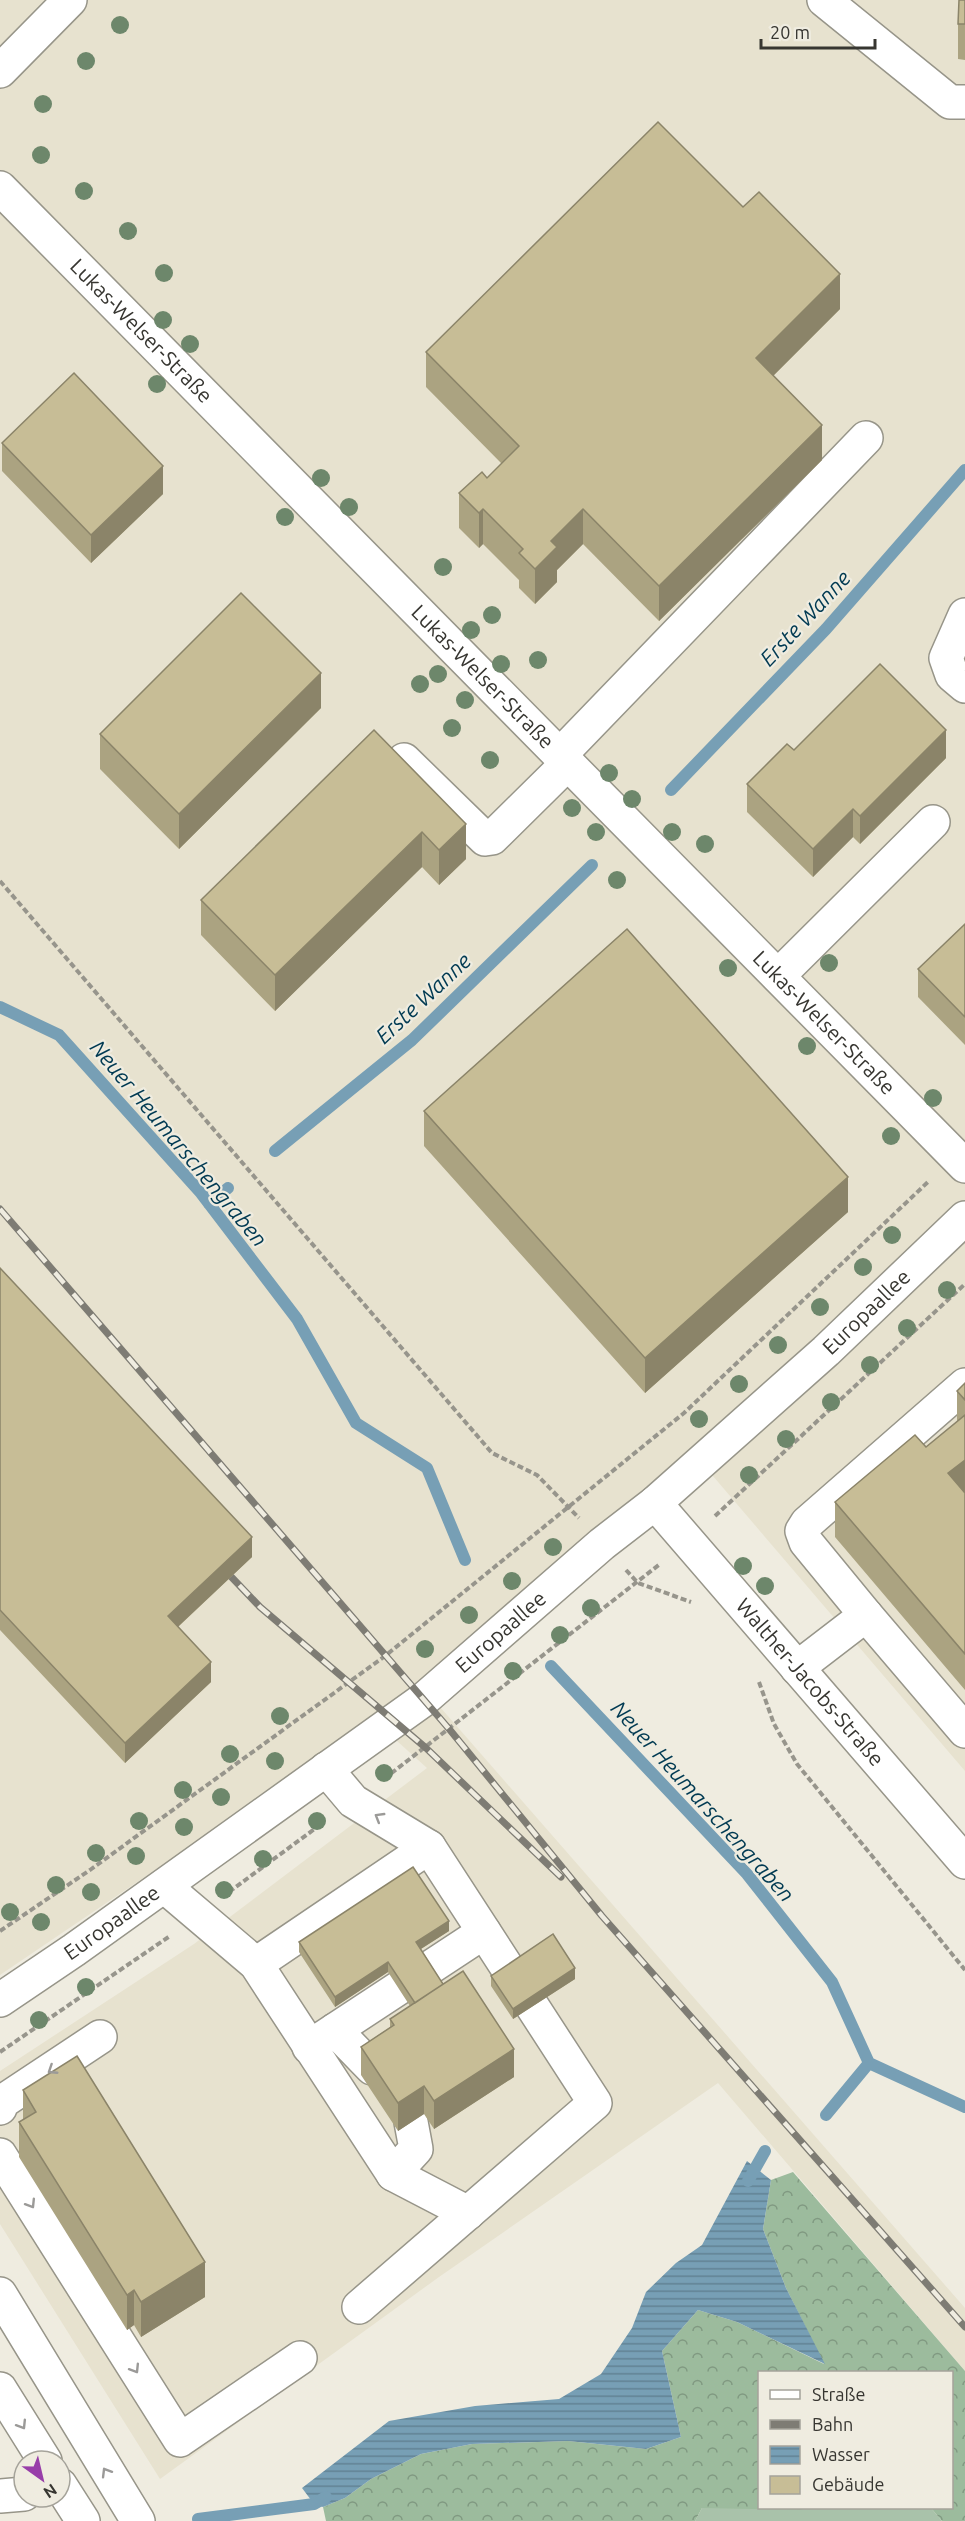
<svg xmlns="http://www.w3.org/2000/svg" width="965" height="2521" font-family="Ubuntu,sans-serif">
  <defs>
    <pattern id="forest-crowns" width="20" height="18" patternUnits="userSpaceOnUse" patternTransform="scale(1.5)"><rect width="20" height="18" fill="#9cbb9d"/><path d="M2 6a3 3 0 1 1 6 0M12 15a3 3 0 1 1 6 0" fill="none" stroke="#809981"/></pattern>
    <pattern id="water-rules" width="6" height="5" patternUnits="userSpaceOnUse" patternTransform="scale(1.5)"><rect width="6" height="5" fill="#779fb5"/><path d="M0 2.5h6" fill="none" stroke="#628294"/></pattern>
  </defs>
  <rect width="100%" height="100%" fill="#efece0"/>
  <path fill="#e7e2cf" d="M0,0h965v1771l-270,-316 -344,282 -351,238z
    M440,1707l525,601v63l-247,-288 -279,194 -279,202 -160,-255v-153l194,-127 233,-176 -30,-27z"/>
  <path fill="#a9c2aa" d="M702,2508h229l11,13h-247z"/>
  <path fill="url(#forest-crowns)" d="M793,2172l172,199v150h-23l-11,-13h21v-136h-192v136h45l-4,2 -99,-2 -7,13h-369l-3,-14 22,-9 26,-19 50,-25 51,-10 96,-3 78,8 35,-12 -19,-86 36,-41 39,12 87,42 -38,-76 -23,-59 8,-49z"/>
  <path fill="url(#water-rules)" d="M747,2161l24,19 -8,49 23,59 39,76 -88,-42 -39,-12 -36,41 19,86 -35,12 -78,-8 -96,3 -51,10 -50,25 -26,19 -22,9 -9,-3 -12,-16 87,-67 86,-15 84,-7 42,-25 31,-46 14,-36 30,-29 26,-18z"/>
  <g fill="none" stroke-linecap="round" stroke-linejoin="round">
    <path stroke="#779fb5" stroke-width="12" d="M671,790l155,-161 139,-159
      M0,1007l59,28 142,158 96,126 59,104 71,45 38,92
      M275,1151l137,-111 180,-175
      M209,1204l19,-16
      M551,1666l196,208 85,108 37,81 96,44
      M826,2115l43,-52
      M748,2181l17,-30
      M198,2519l116,-15 12,-7"/>
    <g stroke="#979589" stroke-width="36">
      <g id="minor">
        <path d="M824,0l126,102h15"/>
        <path d="M0,71l70,-71"/>
        <path id="s1" d="M0,188l965,978"/>
        <path d="M965,615l-19,43 6,17 13,11"/>
        <path d="M560,755l306,-317"/>
        <path d="M404,760l81,79 7,-1 76,-75"/>
        <path d="M778,976l155,-154"/>
        <path id="s2" d="M655,1503l310,359"/>
        <path d="M866,1615l99,116"/>
        <path d="M797,1668l69,-53 -60,-73 -4,-11 5,-8 158,-138"/>
        <path d="M326,1769l27,32 76,46"/>
        <path d="M164,1886l92,78 137,210 75,39"/>
        <path d="M256,1964l173,-117 166,256 -236,204"/>
        <path id="s3" d="M0,2000l74,-50 349,-250 179,-156 53,-41 171,-152 139,-133"/>
        <path d="M335,2030l37,38"/>
        <path d="M309,2047l175,-115"/>
        <path d="M0,2108l2,-6 98,-65"/>
        <path d="M0,2155l180,285 120,-82"/>
        <path d="M393,2174l23,-25 -5,-27"/>
        <path d="M0,2294l138,227"/>
        <path d="M0,2389l45,72"/>
        <path d="M60,2485l23,36"/>
        <path d="M0,2496l24,-2"/>
      </g>
    </g>
    <path stroke="#97958c" stroke-width="4" stroke-dasharray="6 3" stroke-linecap="butt" d="M0,881l492,572 45,22 42,43
      M715,1516l250,-232
      M626,1570l12,13 53,19
      M759,1682l15,42 23,40 168,206
      M384,1779l276,-215
      M229,1892l95,-70
      M0,1931l90,-61 295,-214 299,-243 245,-232
      M0,2052l170,-116"/>
    <use href="#minor" stroke="#fff" stroke-width="33"/>
    <g stroke="#7e7c74" stroke-width="7">
      <path id="rail" d="M0,1209l450,521 152,186 363,411
        M220,1565l40,42 166,141 135,129"/>
    </g>
    <use href="#rail" stroke="#efece0" stroke-width="4.5" stroke-dasharray="14" stroke-linecap="butt"/>
  </g>
  <g fill="#6d876b">
    <circle cx="120" cy="25" r="9"/>
    <circle cx="86" cy="61" r="9"/>
    <circle cx="43" cy="104" r="9"/>
    <circle cx="41" cy="155" r="9"/>
    <circle cx="84" cy="191" r="9"/>
    <circle cx="128" cy="231" r="9"/>
    <circle cx="164" cy="273" r="9"/>
    <circle cx="163" cy="320" r="9"/>
    <circle cx="190" cy="344" r="9"/>
    <circle cx="157" cy="384" r="9"/>
    <circle cx="321" cy="478" r="9"/>
    <circle cx="349" cy="507" r="9"/>
    <circle cx="285" cy="517" r="9"/>
    <circle cx="443" cy="567" r="9"/>
    <circle cx="492" cy="615" r="9"/>
    <circle cx="471" cy="630" r="9"/>
    <circle cx="538" cy="660" r="9"/>
    <circle cx="501" cy="664" r="9"/>
    <circle cx="438" cy="674" r="9"/>
    <circle cx="420" cy="684" r="9"/>
    <circle cx="465" cy="700" r="9"/>
    <circle cx="452" cy="728" r="9"/>
    <circle cx="490" cy="760" r="9"/>
    <circle cx="609" cy="773" r="9"/>
    <circle cx="632" cy="799" r="9"/>
    <circle cx="572" cy="808" r="9"/>
    <circle cx="596" cy="832" r="9"/>
    <circle cx="672" cy="832" r="9"/>
    <circle cx="705" cy="844" r="9"/>
    <circle cx="617" cy="880" r="9"/>
    <circle cx="829" cy="963" r="9"/>
    <circle cx="728" cy="968" r="9"/>
    <circle cx="807" cy="1046" r="9"/>
    <circle cx="933" cy="1098" r="9"/>
    <circle cx="891" cy="1136" r="9"/>
    <circle cx="892" cy="1235" r="9"/>
    <circle cx="863" cy="1267" r="9"/>
    <circle cx="947" cy="1290" r="9"/>
    <circle cx="820" cy="1307" r="9"/>
    <circle cx="907" cy="1328" r="9"/>
    <circle cx="778" cy="1345" r="9"/>
    <circle cx="870" cy="1365" r="9"/>
    <circle cx="739" cy="1384" r="9"/>
    <circle cx="831" cy="1402" r="9"/>
    <circle cx="699" cy="1419" r="9"/>
    <circle cx="786" cy="1439" r="9"/>
    <circle cx="749" cy="1475" r="9"/>
    <circle cx="553" cy="1547" r="9"/>
    <circle cx="743" cy="1566" r="9"/>
    <circle cx="512" cy="1581" r="9"/>
    <circle cx="765" cy="1586" r="9"/>
    <circle cx="591" cy="1608" r="9"/>
    <circle cx="469" cy="1615" r="9"/>
    <circle cx="560" cy="1635" r="9"/>
    <circle cx="425" cy="1649" r="9"/>
    <circle cx="513" cy="1671" r="9"/>
    <circle cx="280" cy="1716" r="9"/>
    <circle cx="230" cy="1754" r="9"/>
    <circle cx="275" cy="1761" r="9"/>
    <circle cx="384" cy="1773" r="9"/>
    <circle cx="183" cy="1790" r="9"/>
    <circle cx="221" cy="1797" r="9"/>
    <circle cx="139" cy="1821" r="9"/>
    <circle cx="317" cy="1821" r="9"/>
    <circle cx="184" cy="1827" r="9"/>
    <circle cx="96" cy="1853" r="9"/>
    <circle cx="136" cy="1856" r="9"/>
    <circle cx="263" cy="1859" r="9"/>
    <circle cx="56" cy="1885" r="9"/>
    <circle cx="224" cy="1890" r="9"/>
    <circle cx="91" cy="1892" r="9"/>
    <circle cx="10" cy="1912" r="9"/>
    <circle cx="41" cy="1922" r="9"/>
    <circle cx="86" cy="1987" r="9"/>
    <circle cx="39" cy="2020" r="9"/>
  </g>
  <path fill="#aba381" d="M965,0v60l-7,-1v-35z
    M840,309l-67,67 49,84 -163,161 -76,-77 -26,26v12l-22,22 -16,-16v-8l-36,-36 -4,4 -20,-20v-35l28,-15 15,-14 -76,-77v-35z
    M2,443l161,51 -72,69 -89,-92z
    M321,708l-142,141 -79,-80v-35z
    M374,730l92,129 -27,26 -17,-18 -147,144 -74,-76v-35z
    M794,750l152,8 -86,86 -7,-7 -40,40 -66,-65v-28z
    M965,924v121l-47,-48v-28z
    M424,1111l424,101 -203,181 -221,-247z
    M0,1268l252,289 -74,70 33,55 -86,81 -125,-133z
    M965,1383v307l-130,-153v-35l91,-55 31,-25v-31z
    M449,1931l-28,18 22,35 71,93 -80,52 -10,-15 -26,17 -37,-56v-28l29,-20v-8l20,-13 -22,-34 -53,35 -36,-55v-10z
    M491,1976l84,3 -62,40 -22,-33z
    M23,2090l182,207 -64,40 -7,-12 -7,5 -108,-173v-35l4,-2z"/>
  <path fill="#8b8469" d="M840,274v35l-84,84v-35z
    M822,425v35l-163,161v-35z
    M163,466v28l-72,69v-28z
    M483,509v35l-4,4v-35z
    M583,509v35l-26,26v12l-22,22v-35l16,-28z
    M321,673v35l-142,141v-35z
    M946,730v28l-86,86v-28z
    M853,809v28l-40,40v-28z
    M466,824v35l-27,26v-35z
    M422,832v35l-147,144v-36z
    M848,1177v35l-203,181v-35z
    M965,1460v35l-17,-22z
    M252,1537v20l-84,79v-20z
    M211,1662v20l-86,81v-20z
    M449,1921v10l-33,21v-10z
    M388,1962v10l-53,35v-10z
    M575,1968v11l-62,40v-10z
    M514,2049v28l-80,52v-28z
    M424,2086v28l-26,17v-28z
    M205,2262v35l-64,40v-35z
    M134,2290v35l-7,5v-35z"/>
  <path fill="#c7bd96" stroke="#8b8469" stroke-width="1.5" d="M959,0h6v24h-7z
    M658,122l85,85 16,-15 81,82 -84,84 66,67 -163,161 -76,-77 -32,32 6,6 -22,22 -16,-16 4,-4 -40,-40 -4,4 -20,-20 23,-21 5,6 32,-32 -93,-94z
    M74,373l89,93 -72,69 -89,-92z
    M241,593l80,80 -142,141 -79,-80z
    M880,664l66,66 -86,86 -7,-7 -40,40 -66,-65 40,-40 7,6z
    M374,730l92,94 -27,26 -17,-18 -147,143 -74,-75z
    M965,924v93l-47,-48z
    M627,929l221,248 -203,181 -221,-247z
    M0,1268l252,269 -84,79 43,46 -86,81 -125,-133z
    M965,1383v17l-8,-9z
    M965,1415v45l-17,13 17,20v161l-130,-152 80,-67 11,12z
    M413,1867l36,54 -33,21 27,42 -28,19 -27,-41 -53,35 -36,-55z
    M553,1934l22,34 -62,41 -22,-33z
    M463,1971l51,78 -80,52 -10,-15 -26,17 -37,-56 33,-22 -4,-6z
    M77,2056l128,206 -64,40 -7,-12 -7,5 -108,-173 17,-10 -13,-22z"/>
  <defs><path id="oneway-chevron" d="M-2-3.5L2.5 0L-2 3.5" fill="none" stroke-width="1.6" stroke-linecap="round" stroke-linejoin="round" transform="scale(1.5)"/></defs>
  <g stroke="#9b9a98">
    <use href="#oneway-chevron" transform="translate(379 1817) rotate(-149)"/>
    <use href="#oneway-chevron" transform="translate(52 2070) rotate(147)"/>
    <use href="#oneway-chevron" transform="translate(31 2204) rotate(58)"/>
    <use href="#oneway-chevron" transform="translate(135 2369) rotate(58)"/>
    <use href="#oneway-chevron" transform="translate(22 2425) rotate(58)"/>
    <use href="#oneway-chevron" transform="translate(106 2472) rotate(-121)"/>
  </g>
  <g text-anchor="middle" stroke-width="4.5" stroke-linejoin="round" paint-order="stroke">
    <g font-size="21" fill="#373631" stroke="#efece0">
      <text dy="7" stroke="none"><textPath href="#s1" startOffset="201">Lukas-Welser-Straße</textPath></text>
      <text dy="7" stroke="none"><textPath href="#s1" startOffset="687">Lukas-Welser-Straße</textPath></text>
      <text dy="7" stroke="none"><textPath href="#s1" startOffset="1173">Lukas-Welser-Straße</textPath></text>
      <text dy="7" stroke="none"><textPath href="#s3" startOffset="1108">Europaallee</textPath></text>
      <text dy="7" stroke="none"><textPath href="#s3" startOffset="622">Europaallee</textPath></text>
      <text dy="7" stroke="none"><textPath href="#s2" startOffset="237">Walther-Jacobs-Straße</textPath></text>
      <text dy="7" stroke="none"><textPath href="#s3" startOffset="136">Europaallee</textPath></text>
    </g>
    <g font-size="22" font-style="italic" fill="#013a52" stroke="#efece0">
      <text transform="translate(805 618) rotate(-47)" y="8">Erste Wanne</text>
      <text transform="translate(423 998) rotate(-43)" y="8">Erste Wanne</text>
      <text transform="translate(179 1143) rotate(50)" y="8">Neuer Heumarschengraben</text>
      <text transform="translate(703 1801) rotate(48)" y="8">Neuer Heumarschengraben</text>
    </g>
  </g>
  <rect x="758" y="2371" width="195" height="138" fill="#efece0" stroke="#a5a39a" stroke-width="1.5"/>
  <rect x="770" y="2390" width="30" height="9" fill="#ffffff" stroke="#a5a39a" stroke-width="1.5"/>
  <text x="812" y="2401" font-size="18" fill="#373631">Straße</text>
  <rect x="770" y="2420" width="30" height="9" fill="#7e7c74" stroke="#a5a39a" stroke-width="1.5"/>
  <text x="812" y="2431" font-size="18" fill="#373631">Bahn</text>
  <rect x="770" y="2446" width="30" height="18" fill="url(#water-rules)" stroke="#a5a39a" stroke-width="1.5"/>
  <text x="812" y="2461" font-size="18" fill="#373631">Wasser</text>
  <rect x="770" y="2476" width="30" height="18" fill="#c7bd96" stroke="#a5a39a" stroke-width="1.5"/>
  <text x="812" y="2491" font-size="18" fill="#373631">Gebäude</text>
  <g transform="translate(42 2479) rotate(146)"><circle r="28" fill="#efece0" stroke="#a5a39a" stroke-width="1.5"/>
  <path d="M0-4.5L10 22L0 15L-10 22Z" fill="#983ea9"/>
  <text y="-9" font-size="16" font-weight="bold" text-anchor="middle" fill="#373631">N</text>
  </g>
  <path d="M761 39v9h114v-9" fill="none" stroke="#373631" stroke-width="3"/>
  <text x="770" y="39" font-size="18" fill="#373631" stroke="#efece0" stroke-width="4.5" paint-order="stroke">20 m</text>
</svg>
